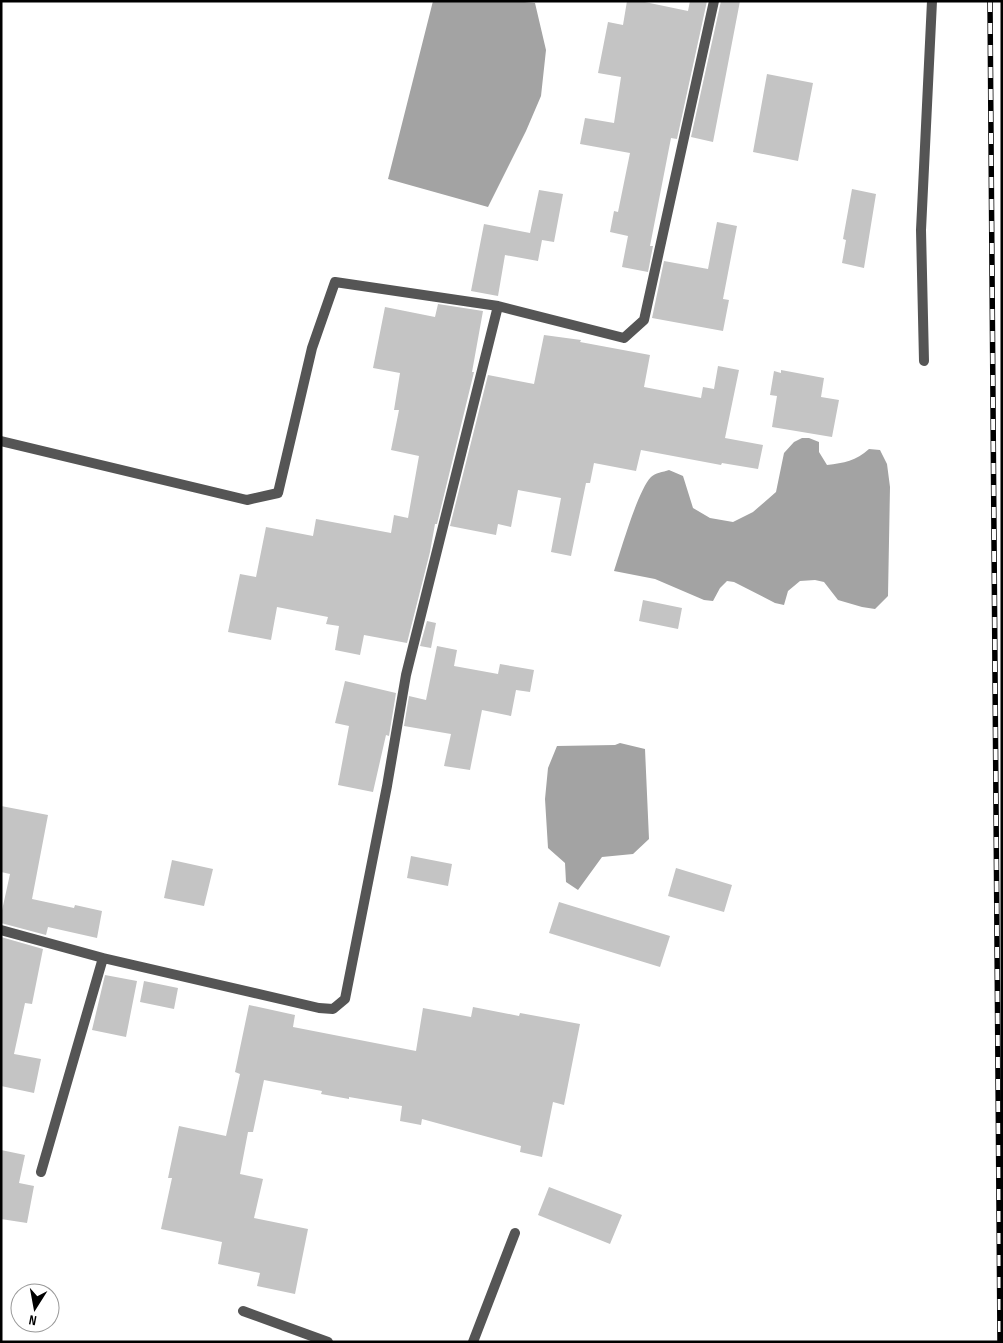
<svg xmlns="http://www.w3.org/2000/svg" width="1003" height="1343" font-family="'Sofia Sans Condensed',sans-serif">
  <rect width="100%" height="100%" fill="#fff"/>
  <path fill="#a3a3a3" d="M433,1h81l21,2 11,47 -5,46 -15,35 -38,76 -100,-28z
    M802,438h7l10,4v10l8,13c17,-2 29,-4 42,-16l11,1 7,14 3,23 -2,109 -13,13 -13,-2 -24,-7 -14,-18 -9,-2 -15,1 -12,10 -4,14 -9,-2 -41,-21 -7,-1 -7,7 -7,13 -9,-1 -49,-21 -41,-8c7,-21 24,-81 37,-94 4,-4 12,-5 18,-7l14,6 10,32 17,10 23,4 20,-10 23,-20 8,-39 10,-11z
    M620,743l25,6 4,90 -16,15 -31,3 -24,33 -12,-8 -1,-19 -17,-15 -3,-49 3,-31 9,-22 58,-1z"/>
  <path fill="#c4c4c4" d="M627,1h13l48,10 2,-10h17l-30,138 -6,-1 -21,108h3l-5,26 -26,-5 6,-31 -18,-4 4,-21 4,1 12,-59 -50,-9 5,-26 29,5 7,-46 -23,-4 10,-51 15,3z
    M721,1h19l-27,141 -22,-5z
    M767,74l46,9 -15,78 -45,-9z
    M852,189l24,5 -12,74 -22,-5 4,-23 -3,-1z
    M539,190l24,4 -9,48 -12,-2 -4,21 -33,-6 -7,41 -27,-5 13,-67 46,9z
    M717,222l20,4 -14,73 6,1 -6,31 -71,-13 12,-57 44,8z
    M438,304l45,7 -11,61h2l-37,152h-2l-5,28 -23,91 -43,-8 -4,20 -25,-5 4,-24 -13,-2 2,-7 -51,-10 -6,33 -43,-8 12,-58 16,3 10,-50 47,9 3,-17 75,14 3,-18 14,3 11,-62 -28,-6 8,-40h-5l6,-37 -27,-5 12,-61 50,10z
    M544,335l37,5 -1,2 70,13 -6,32 57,11 2,-11 11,2 4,-23 21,4 -14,68 38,7 -5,24 -36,-6 -1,2 -80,-15 -5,21 -42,-8 -4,20h-4l-15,73 -20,-4 10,-54 -43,-8 -7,37 -13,-3 -2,11 -46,-9 38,-151 46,9z
    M781,370l43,8 -3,19 18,3 -7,37 -60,-10 5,-31 -7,-1 4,-24 7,2z
    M643,600l39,8 -4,21 -39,-8z
    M427,621l9,2 -5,25 -11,-2z
    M437,646l20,4 -3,16 44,8 2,-10 34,6 -4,22 -14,-2 -5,26 -29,-6 -12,60 -26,-4 7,-32 -47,-8 5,-30 17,4z
    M345,681l51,12 -7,43 -3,-1 -13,57 -35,-7 11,-59 -14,-3z
    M1,806l47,9 -16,84 42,9 1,-3 27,6 -5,27 -49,-11 -2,8 -45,-12v-8l9,-41 -9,-2z
    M411,856l41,8 -4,22 -41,-8z
    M172,860l41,9 -9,37 -40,-8z
    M676,868l56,17 -8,27 -56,-16z
    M559,902l111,34 -10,31 -111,-34z
    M1,937l42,12 -11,55 -7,-1 -11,51 27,5 -7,34 -33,-7z
    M105,975l32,6 -11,56 -34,-7z
    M144,981l34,7 -4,21 -34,-7z
    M249,1005l46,10 -2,12 123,24 7,-43 48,9 2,-10 46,9 1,-3 60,11 -16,81 -11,-3 -11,55 -22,-5 1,-6 -99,-27 -1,6 -21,-4 2,-15 -53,-9v2l-28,-5 1,-3 -58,-11 -11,52h-5l-8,42 23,5 -9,39 54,11 -13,65 -38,-8 3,-13 -42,-9 4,-22 -61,-13 11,-51h-4l11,-52 47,10 14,-62 -5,-2z
    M1,1150l24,5 -6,28 15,3 -7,37 -26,-4z
    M549,1187l73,28 -12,29 -72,-29z"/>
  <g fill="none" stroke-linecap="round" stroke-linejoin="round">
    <path stroke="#555" stroke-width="10" d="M924,361l-3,-131 11,-229
      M1,441l246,59 31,-7 34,-145 23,-66 163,24 126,32 20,-18 70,-319
      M1,930l102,28 -62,214
      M103,958l216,50 14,1 12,-10 42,-213 19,-111 92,-369
      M243,1311l85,31
      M473,1342l42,-109"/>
    <g stroke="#000" stroke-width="5.5">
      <path id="rail" d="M990,1l10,1341"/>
    </g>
    <use href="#rail" stroke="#fff" stroke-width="4" stroke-dasharray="11" stroke-linecap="butt"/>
  </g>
  <rect width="1003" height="1343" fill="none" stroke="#000000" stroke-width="5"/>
  <g transform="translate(35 1308) rotate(191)"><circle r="24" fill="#ffffff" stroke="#999999"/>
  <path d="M0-4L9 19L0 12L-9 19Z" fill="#000000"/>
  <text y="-8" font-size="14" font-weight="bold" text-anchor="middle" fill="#000000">N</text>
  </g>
</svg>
